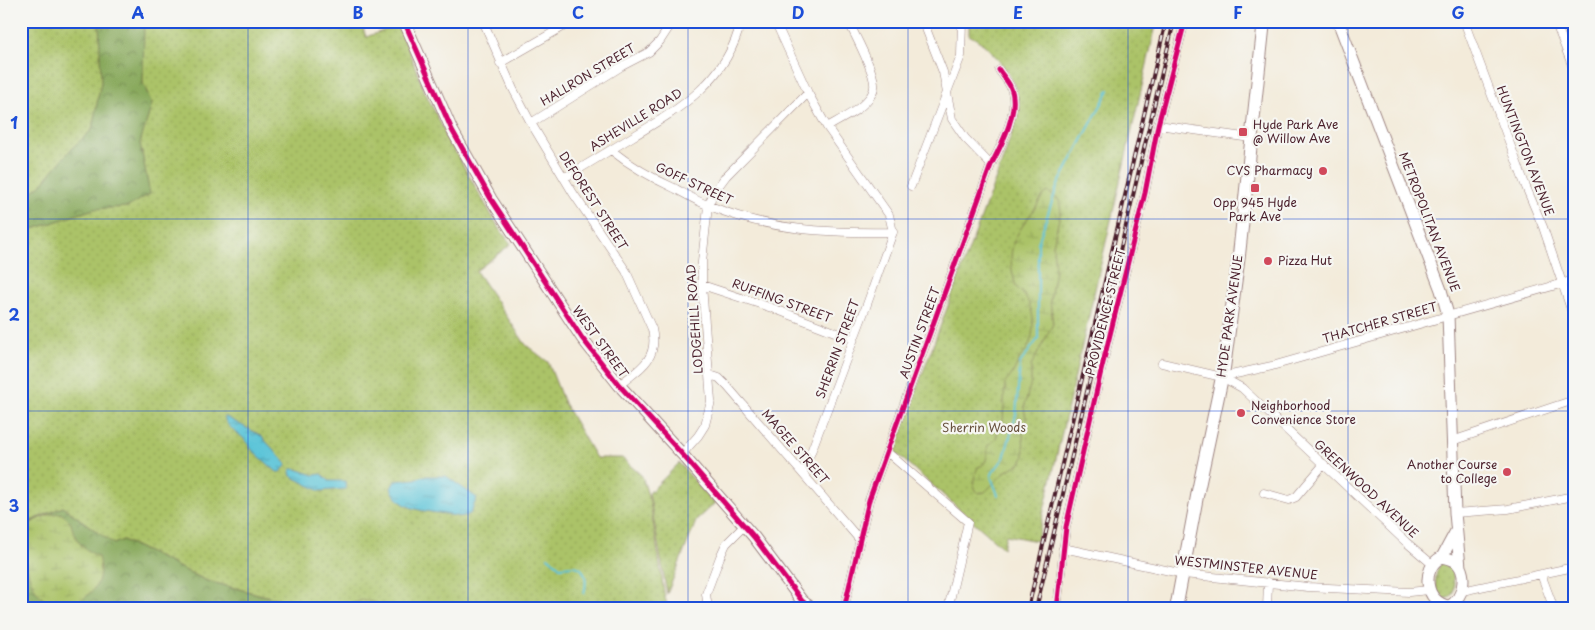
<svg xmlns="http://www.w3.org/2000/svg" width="1595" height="630" font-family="'Playpen Sans',sans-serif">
  <defs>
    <pattern id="grass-dots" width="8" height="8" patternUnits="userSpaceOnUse" patternTransform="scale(1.25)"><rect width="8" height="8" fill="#abc368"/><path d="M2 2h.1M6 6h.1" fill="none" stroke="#95a75a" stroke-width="1.8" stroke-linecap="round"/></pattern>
    <pattern id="forest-crowns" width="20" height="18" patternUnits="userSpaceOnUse" patternTransform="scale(1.25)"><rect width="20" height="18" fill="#88a95c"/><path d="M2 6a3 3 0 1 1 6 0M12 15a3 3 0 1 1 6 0" fill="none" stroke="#71894c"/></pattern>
    <pattern id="wetland-marsh" width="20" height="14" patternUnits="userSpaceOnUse" patternTransform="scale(1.25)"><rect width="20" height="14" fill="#abc368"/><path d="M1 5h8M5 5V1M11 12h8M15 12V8" fill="none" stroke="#95a75a"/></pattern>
    <pattern id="water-ripples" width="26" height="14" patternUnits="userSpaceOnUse" patternTransform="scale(1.25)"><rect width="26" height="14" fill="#5cc4d8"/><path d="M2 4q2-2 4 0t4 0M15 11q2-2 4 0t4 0" fill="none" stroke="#4e9faf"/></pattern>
  </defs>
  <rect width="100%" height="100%" fill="#f6f6f2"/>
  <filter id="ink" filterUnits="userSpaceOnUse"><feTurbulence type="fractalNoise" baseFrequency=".02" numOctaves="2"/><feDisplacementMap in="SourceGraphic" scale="10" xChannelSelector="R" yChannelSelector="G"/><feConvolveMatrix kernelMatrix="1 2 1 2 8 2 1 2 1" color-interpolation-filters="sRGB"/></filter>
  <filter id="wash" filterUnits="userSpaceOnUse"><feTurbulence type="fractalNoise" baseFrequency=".0096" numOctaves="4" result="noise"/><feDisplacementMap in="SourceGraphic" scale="20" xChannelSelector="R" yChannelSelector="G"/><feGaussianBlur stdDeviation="1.12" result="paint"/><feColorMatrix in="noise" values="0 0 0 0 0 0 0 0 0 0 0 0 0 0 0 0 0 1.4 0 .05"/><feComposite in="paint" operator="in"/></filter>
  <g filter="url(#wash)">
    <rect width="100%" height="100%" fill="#f3ebda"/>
    <path fill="url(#grass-dots)" stroke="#7a714a" d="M21,21h340l5,16 33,-12 25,65 28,56 47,82 12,16 -35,27 50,74 22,17 16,41 32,55h26l20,18 8,26 15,96 4,11h-352l-110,-28 -84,-41 -9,4 -51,-37 -32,14 -10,-12z
      M969,21h188l-120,520 -31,-6 -3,13 -107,-95 -2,-4 111,-295c11,-36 23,-55 -2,-88 -13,-16 -16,-21 -34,-31z
      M679,463l36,40 -18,16 -30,75 -18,-101z
      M1444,563l7,3c2,5 5,24 1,29 -1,2 -4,3 -7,4 -12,-4 -11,-25 -5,-35z"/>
    <path fill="url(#forest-crowns)" stroke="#696444" d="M99,21h45l-1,62 9,21 -12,39 10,51 -22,13 -34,2 -73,24v-33l20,-15 31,-37 20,-18 9,-48z
      M63,507l51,37 9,-4 84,41 110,28h-296v-100l10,12z"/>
    <path fill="url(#wetland-marsh)" stroke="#7a714a" d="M1048,192l11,8 2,10 -8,35 2,25 -5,30 3,24 -22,42v16l-7,26 2,10v5l-3,8 1,26 -3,6 -15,8 -21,21 -7,1c-7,-8 -4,-17 0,-26 10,-2 9,-13 10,-22l8,-6 2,-12 5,-6 2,-38c8,-8 9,-13 14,-23 1,-4 5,-6 7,-9 12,-20 9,-50 -10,-64 -11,-39 -3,-49 20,-80 4,-6 5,-11 12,-15z
      M60,513c15,9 9,13 17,26 4,8 13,13 21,18 4,15 2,28 -10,38 -6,4 -12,12 -19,13 -7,2 -12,0 -18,-3 -21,-13 -26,-38 -26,-61 0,-5 -1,-11 1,-15 7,-10 22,-15 34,-16z
      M362,600l15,3 -4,6h-23l2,-5z"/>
    <path fill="url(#water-ripples)" stroke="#537282" d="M224,416l36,19 26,28v3l-6,6h-3l-26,-23c-4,-14 -25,-18 -27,-33z
      M291,469h5l18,6 8,-1 7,7h16l1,8 -26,2 -29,-15 -1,-4z
      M424,476h22l31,22 -7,16c-10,5 -16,1 -26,0 -22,-4 -43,-3 -53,-26l4,-7 20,-2z"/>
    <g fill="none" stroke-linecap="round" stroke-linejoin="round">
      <path stroke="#5cc4d8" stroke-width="2" d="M998,495l-7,-18 2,-5 11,-14 12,-43 4,-52 18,-24v-96l19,-56 52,-97
        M548,557l12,10c5,0 8,-1 13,-1 14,0 14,17 11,27"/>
    </g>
  </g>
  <g filter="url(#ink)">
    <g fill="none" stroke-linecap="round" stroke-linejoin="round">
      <g stroke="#9e8582" stroke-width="9">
        <path id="street" d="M483,21l30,68 18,34 42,70 53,78 26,58c7,30 -12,40 -33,56
          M775,21l33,72 19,34 62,88 4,17
          M923,21l20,51 9,47 13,19 26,27
          M1464,21l62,166 17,40 31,91
          M1555,21l19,49
          M500,63l73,-42
          M531,123l91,-57 27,-14 11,-11 13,-20
          M1158,125l93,13
          M827,127c14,-8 32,-16 42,-29 2,-2 5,-8 5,-11 2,-13 -19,-52 -26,-66
          M611,150c20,16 41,28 65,39 11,6 22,13 34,17 60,25 118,27 183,26
          M564,178c22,-13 45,-27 68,-41 49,-29 96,-57 109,-116
          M911,186l50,-130 1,-35
          M702,285l73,24 78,30
          M1162,363l60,14 20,11 164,154 26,22
          M710,375l9,3 8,8 132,153
          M1222,377l50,-11 302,-86
          M1452,441l122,-41
          M887,452l81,70 -20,87
          M682,454l16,-18 7,-11 6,-24 -9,-116v-23l6,-56 6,-14 12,-16 82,-83
          M803,473l63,-166 27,-75
          M1264,493l25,7 7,-3 28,-33
          M1455,513l53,-4 66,-13
          M1063,548l121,26 124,13 101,5 20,-2
          M1541,574l13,35
          M1462,591l112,-24
          M708,609l-2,-15 14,-37 6,-13 18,-18
          M844,609l25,-109 122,-335c11,-21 30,-57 19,-79 -3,-6 -8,-11 -11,-16
          M1057,609l9,-82 35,-156 44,-178 13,-68 27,-104
          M1267,609l1,-27"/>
      </g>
      <g stroke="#9e8582" stroke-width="13">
        <path id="secondary" d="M404,21l48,109 39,69 91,139 37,47 63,69 72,83 48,64 11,8
          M1338,21l103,269 7,25 7,198 5,54
          M1442,557c5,1 11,2 15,6 11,11 6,37 -8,43 -24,-3 -29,-38 -7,-49z
          M1442,557l14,-26"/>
      </g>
      <g stroke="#9e8582" stroke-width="14">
        <path id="primary" d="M1176,609l22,-118 26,-123 15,-113 25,-234"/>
      </g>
      <use href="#street" stroke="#fff" stroke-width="8"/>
      <use href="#secondary" stroke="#fff" stroke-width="11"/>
      <use href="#primary" stroke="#fff" stroke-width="12"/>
      <g stroke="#4a1f2b" stroke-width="4">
        <path id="rail" d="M1028,609l138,-588
          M1036,609l138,-588"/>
      </g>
      <use href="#rail" stroke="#f6f6f2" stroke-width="2" stroke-dasharray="5.5" stroke-linecap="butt"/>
      <g stroke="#f6f6f2" stroke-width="8">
        <path id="cycleway" d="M404,21l48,109 39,69 91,139 37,47 63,69 72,83 48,64 11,8
          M844,609l25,-109 122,-335c11,-21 30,-57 19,-79 -3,-6 -8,-11 -11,-16
          M1057,609l9,-82 35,-156 44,-178 13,-68 27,-104"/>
      </g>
      <use href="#cycleway" stroke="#d6006c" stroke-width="5"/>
    </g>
  </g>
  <path fill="none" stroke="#1d4ed8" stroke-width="1" stroke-opacity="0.55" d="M248,21v588M468,21v588M688,21v588M908,21v588M1128,21v588M1348,21v588M21,219h1553M21,411h1553"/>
  <g fill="#d1495b" stroke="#f6f6f2" stroke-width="2">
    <rect x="1238" y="127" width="10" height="10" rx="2.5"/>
    <circle cx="1323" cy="171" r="5"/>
    <rect x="1250" y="183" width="10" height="10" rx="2.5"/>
    <circle cx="1268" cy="261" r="5"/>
    <circle cx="1241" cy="413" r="5"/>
    <circle cx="1507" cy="472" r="5"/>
  </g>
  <g text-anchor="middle" stroke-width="4.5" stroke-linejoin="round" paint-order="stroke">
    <g font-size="12" fill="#4a1f2b" stroke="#f6f6f2">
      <text transform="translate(588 75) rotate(-31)" y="4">HALLRON STREET</text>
      <text transform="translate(636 120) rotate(-32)" y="4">ASHEVILLE ROAD</text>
      <text transform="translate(1525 151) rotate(69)" y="4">HUNTINGTON AVENUE</text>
      <text transform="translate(694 184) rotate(25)" y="4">GOFF STREET</text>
      <text transform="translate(593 201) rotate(57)" y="4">DEFOREST STREET</text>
      <text transform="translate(1429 222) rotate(69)" y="4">METROPOLITAN AVENUE</text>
      <text transform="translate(782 301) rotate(20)" y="4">RUFFING STREET</text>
      <text transform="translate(1106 312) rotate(-76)" y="4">PROVIDENCE STREET</text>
      <text transform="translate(1230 316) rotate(-82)" y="4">HYDE PARK AVENUE</text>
      <text transform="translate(695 319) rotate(-94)" y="4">LODGEHILL ROAD</text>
      <text transform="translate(1380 323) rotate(-16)" y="4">THATCHER STREET</text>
      <text transform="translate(920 333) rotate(-70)" y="4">AUSTIN STREET</text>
      <text transform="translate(600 342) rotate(54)" y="4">WEST STREET</text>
      <text transform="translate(838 349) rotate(-70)" y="4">SHERRIN STREET</text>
      <text transform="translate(795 447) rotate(49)" y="4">MAGEE STREET</text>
      <text transform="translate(1366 489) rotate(43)" y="4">GREENWOOD AVENUE</text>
      <text transform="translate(1246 568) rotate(6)" y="4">WESTMINSTER AVENUE</text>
    </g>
    <g font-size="12" fill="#4a1f2b" stroke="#f6f6f2" text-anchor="start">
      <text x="1253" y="129">Hyde Park Ave<tspan x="1253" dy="14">@ Willow Ave</tspan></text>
      <text x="1313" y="175" text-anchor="end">CVS Pharmacy</text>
      <text x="1255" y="207" text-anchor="middle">Opp 945 Hyde<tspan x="1255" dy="14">Park Ave</tspan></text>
      <text x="1278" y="265">Pizza Hut</text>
      <text x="1251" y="410">Neighborhood<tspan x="1251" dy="14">Convenience Store</tspan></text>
      <text x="1497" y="469" text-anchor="end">Another Course<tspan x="1497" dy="14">to College</tspan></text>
    </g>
    <g font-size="12" fill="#67503d" stroke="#f6f6f2">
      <text x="984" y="432">Sherrin Woods</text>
    </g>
  </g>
  <rect width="1595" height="630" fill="none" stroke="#f6f6f2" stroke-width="55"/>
  <rect x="28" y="28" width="1540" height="574" fill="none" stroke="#1d4ed8" stroke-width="2"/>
  <g font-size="16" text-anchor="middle" font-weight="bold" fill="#1d4ed8">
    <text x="138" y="19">A</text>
    <text x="358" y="19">B</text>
    <text x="578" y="19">C</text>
    <text x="798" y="19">D</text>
    <text x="1018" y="19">E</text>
    <text x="1238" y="19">F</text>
    <text x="1458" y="19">G</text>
    <text x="14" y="129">1</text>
    <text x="14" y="321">2</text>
    <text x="14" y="512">3</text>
  </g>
</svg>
